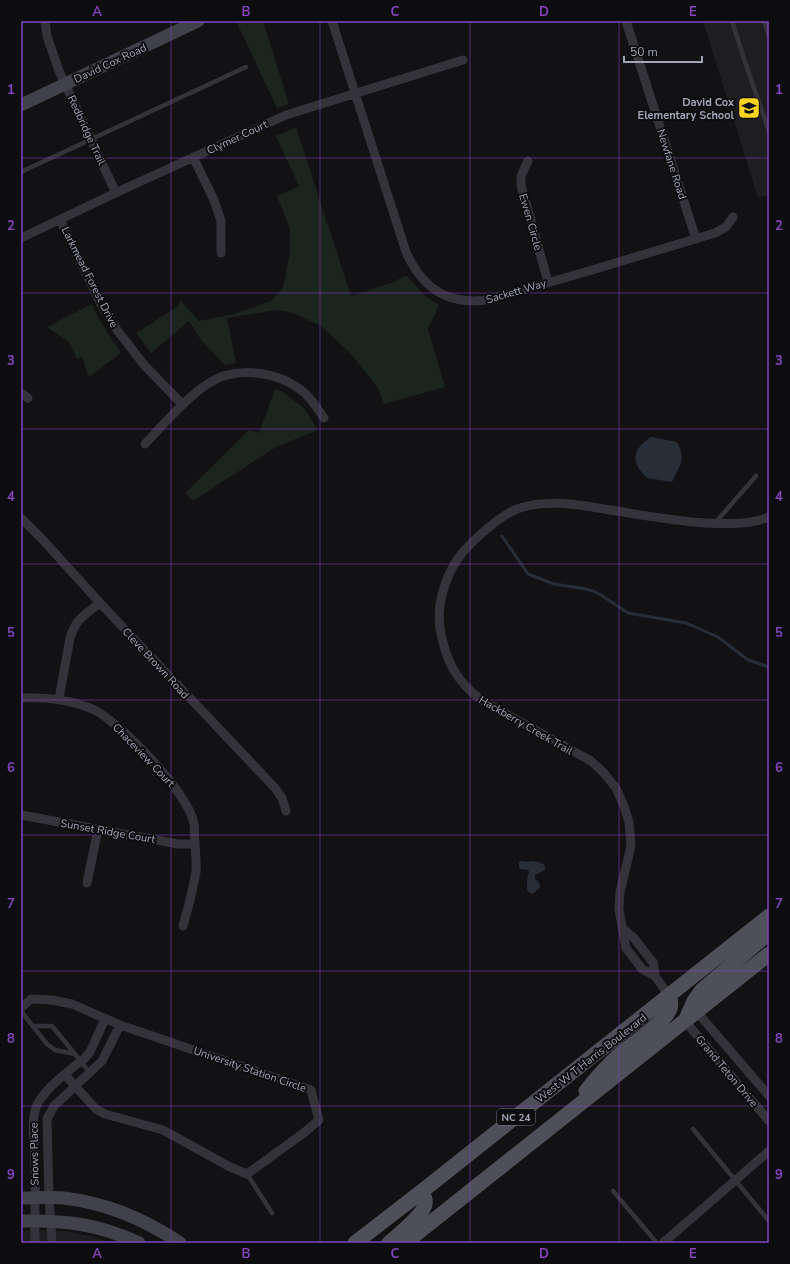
<svg xmlns="http://www.w3.org/2000/svg" width="790" height="1264" font-family="'Nunito Sans',sans-serif">
  <rect width="100%" height="100%" fill="#121214"/>
  <path fill="#1e1e21" d="M703,21h66v174l-11,3z
    M36,1230l29,1 30,6 16,6h-90v-12z"/>
  <path fill="#1c241e" d="M236,21h27l26,83 -12,4z
    M296,127l55,169 43,-14 12,-7 18,20 15,10 -11,24 17,58 -61,17 -6,-16 -27,-34 -30,-28 -28,-13 -16,-3 -50,8 9,45 -11,2 -24,-25 -12,-19 -38,32 -15,-20 41,-26 4,-6 18,20 35,-7 37,-13 12,-14 7,-35v-23l-13,-33 22,-10 -23,-50z
    M92,304l7,15 22,34 -32,24 -7,-20 -5,2 -8,-17 -22,-15z
    M275,389l8,3 21,16 14,22 -42,17 -83,54 -8,-8 64,-63 10,3z"/>
  <path fill="#272e38" d="M651,437l26,5c10,18 2,24 -5,40l-25,-4c-4,-4 -9,-10 -11,-15 -3,-12 6,-20 15,-26z
    M521,861l8,1 1,-1 9,1v1l5,1 1,6 -10,5v4l4,4 1,4 -7,7 -3,-1 -3,-3v-10l2,-8 -1,-2 -8,-1 -1,-2v-5z"/>
  <g fill="none" stroke-linecap="round" stroke-linejoin="round">
    <path stroke="#272e38" stroke-width="3" d="M502,536l26,38 26,10 32,5 7,2 8,4 27,18 58,10 32,14 30,23 21,7"/>
    <path stroke="#333339" stroke-width="4.5" d="M732,21l13,41 24,69
      M764,21l5,15
      M21,172l225,-105
      M715,523l41,-47
      M21,1011l26,33 8,6 20,4 15,19
      M33,1026h19l23,28
      M693,1129l76,92
      M247,1174l25,39
      M613,1191l44,52"/>
    <path stroke="#333339" stroke-width="9" d="M45,21l2,15 12,35 57,122
      M332,21l74,231c17,38 44,55 86,47l100,-29 123,-37 11,-6 7,-10
      M626,21l70,218
      M193,157l21,43 7,21v32
      M528,161l-7,15v9l27,97
      M60,220l41,84 16,26 28,36 38,39
      M21,238l103,-49 162,-74 177,-55
      M21,393l7,5
      M145,444c18,-19 42,-47 64,-61 27,-17 67,-12 92,7 10,7 16,18 23,28
      M21,518l22,22 57,63 175,185 7,10 4,13
      M21,698c23,-1 47,1 69,10 27,10 100,86 104,116 1,5 0,12 1,18 0,10 2,20 1,30 -3,18 -8,36 -13,54
      M59,699l11,-61c6,-19 14,-23 30,-35
      M21,815l157,29h17
      M87,883l11,-54
      M622,928l12,10 17,22 2,2 2,14
      M669,996l-14,-20 -13,-7 -16,-21 -7,-39 1,-17 11,-46 -2,-24 -5,-16 -8,-18 -13,-16 -12,-11 -108,-60c-26,-18 -38,-41 -43,-73 -4,-25 7,-57 23,-76 12,-14 37,-36 54,-43 30,-11 63,-4 93,1 32,5 64,11 96,13 22,1 43,2 63,-6
      M21,1008l10,-9 21,1 20,4 48,21 191,65 8,30 -14,12 -58,42 -17,-7 -67,-37 -58,-16 -9,-5 -31,-34
      M697,1012l72,84
      M685,1021l84,100
      M35,1243c-1,-27 1,-53 0,-80 0,-17 -5,-43 2,-58 8,-17 34,-36 48,-47l5,-6 15,-33
      M52,1243l-3,-46 -2,-78 7,-13 48,-45 18,-36
      M663,1243l106,-92"/>
    <path stroke="#404149" stroke-width="13" d="M21,105l177,-84
      M21,1198c14,0 29,-1 43,0 41,5 82,22 116,45
      M21,1221c45,-1 77,3 118,22"/>
    <path stroke="#4e4f58" stroke-width="15" d="M686,1019l8,-18 8,-11 67,-57
      M586,1091c10,-13 22,-26 34,-37 11,-9 44,-32 49,-43 3,-5 2,-10 0,-15
      M355,1243l66,-51 348,-276
      M389,1243c8,-7 35,-29 36,-39 1,-5 -1,-8 -4,-12
      M405,1243l364,-289"/>
  </g>
  <path fill="none" stroke="#8344bd" stroke-width="1" stroke-opacity="0.55" d="M171,21v1222M320,21v1222M470,21v1222M619,21v1222M21,158h748M21,293h748M21,429h748M21,564h748M21,700h748M21,835h748M21,971h748M21,1106h748"/>
  <defs>
    <g id="school-square" transform="scale(1.15)"><rect x="-9" y="-9" width="18" height="18" rx="4" fill="#ffd41f" stroke="#0d0d0f"/><path d="M0-5L7-2L0 1L-7-2ZM-4 1L0 2.5L4 1V4Q0 6-4 4Z" fill="#111"/></g>
  </defs>
  <g fill-rule="evenodd">
    <use href="#school-square" x="749" y="108"/>
  </g>
  <g text-anchor="middle" stroke-width="4" stroke-linejoin="round" paint-order="stroke">
    <rect fill="#0d0d0f" stroke="#757784" stroke-width="1" x="497" y="1109" width="38" height="16" rx="3"/>
    <g font-size="10" font-weight="bold" fill="#a2a5b6">
      <text x="516" y="1121">NC 24</text>
    </g>
    <g font-size="11" fill="#a2a5b6" stroke="#0d0d0f">
      <text transform="translate(110 63) rotate(-25)" y="4">David Cox Road</text>
      <text transform="translate(87 130) rotate(65)" y="4">Redbridge Trail</text>
      <text transform="translate(237 137) rotate(-25)" y="4">Clymer Court</text>
      <text transform="translate(672 164) rotate(72)" y="4">Newfane Road</text>
      <text transform="translate(531 222) rotate(74)" y="4">Ewen Circle</text>
      <text transform="translate(90 277) rotate(63)" y="4">Larkmead Forest Drive</text>
      <text transform="translate(516 291) rotate(-16)" y="4">Sackett Way</text>
      <text transform="translate(156 663) rotate(47)" y="4">Cleve Brown Road</text>
      <text transform="translate(526 725) rotate(30)" y="4">Hackberry Creek Trail</text>
      <text transform="translate(144 755) rotate(46)" y="4">Chaceview Court</text>
      <text transform="translate(108 831) rotate(10)" y="4">Sunset Ridge Court</text>
      <text transform="translate(591 1058) rotate(-38)" y="4">West W T Harris Boulevard</text>
      <text transform="translate(250 1069) rotate(19)" y="4">University Station Circle</text>
      <text transform="translate(727 1071) rotate(50)" y="4">Grand Teton Drive</text>
      <text transform="translate(34 1154) rotate(-91)" y="4">Snows Place</text>
    </g>
    <g font-size="11" font-weight="bold" fill="#a2a5b6" stroke="#0d0d0f" text-anchor="end">
      <text x="734" y="106">David Cox<tspan x="734" dy="13">Elementary School</tspan></text>
    </g>
  </g>
  <rect width="790" height="1264" fill="none" stroke="#0d0d0f" stroke-width="44"/>
  <path d="M624 56v6h78v-6" fill="none" stroke="#a2a5b6" stroke-width="2"/>
  <text x="630" y="56" font-size="12" fill="#a2a5b6" stroke="#0d0d0f" stroke-width="3" paint-order="stroke">50 m</text>
  <rect x="22" y="22" width="746" height="1220" fill="none" stroke="#8344bd" stroke-width="1.5"/>
  <g font-size="13" text-anchor="middle" font-weight="bold" fill="#8344bd">
    <text x="97" y="16">A</text>
    <text x="246" y="16">B</text>
    <text x="395" y="16">C</text>
    <text x="544" y="16">D</text>
    <text x="693" y="16">E</text>
    <text x="11" y="94">1</text>
    <text x="779" y="94">1</text>
    <text x="11" y="230">2</text>
    <text x="779" y="230">2</text>
    <text x="11" y="365">3</text>
    <text x="779" y="365">3</text>
    <text x="11" y="501">4</text>
    <text x="779" y="501">4</text>
    <text x="11" y="637">5</text>
    <text x="779" y="637">5</text>
    <text x="11" y="772">6</text>
    <text x="779" y="772">6</text>
    <text x="11" y="908">7</text>
    <text x="779" y="908">7</text>
    <text x="11" y="1043">8</text>
    <text x="779" y="1043">8</text>
    <text x="11" y="1179">9</text>
    <text x="779" y="1179">9</text>
    <text x="97" y="1258">A</text>
    <text x="246" y="1258">B</text>
    <text x="395" y="1258">C</text>
    <text x="544" y="1258">D</text>
    <text x="693" y="1258">E</text>
  </g>
</svg>
